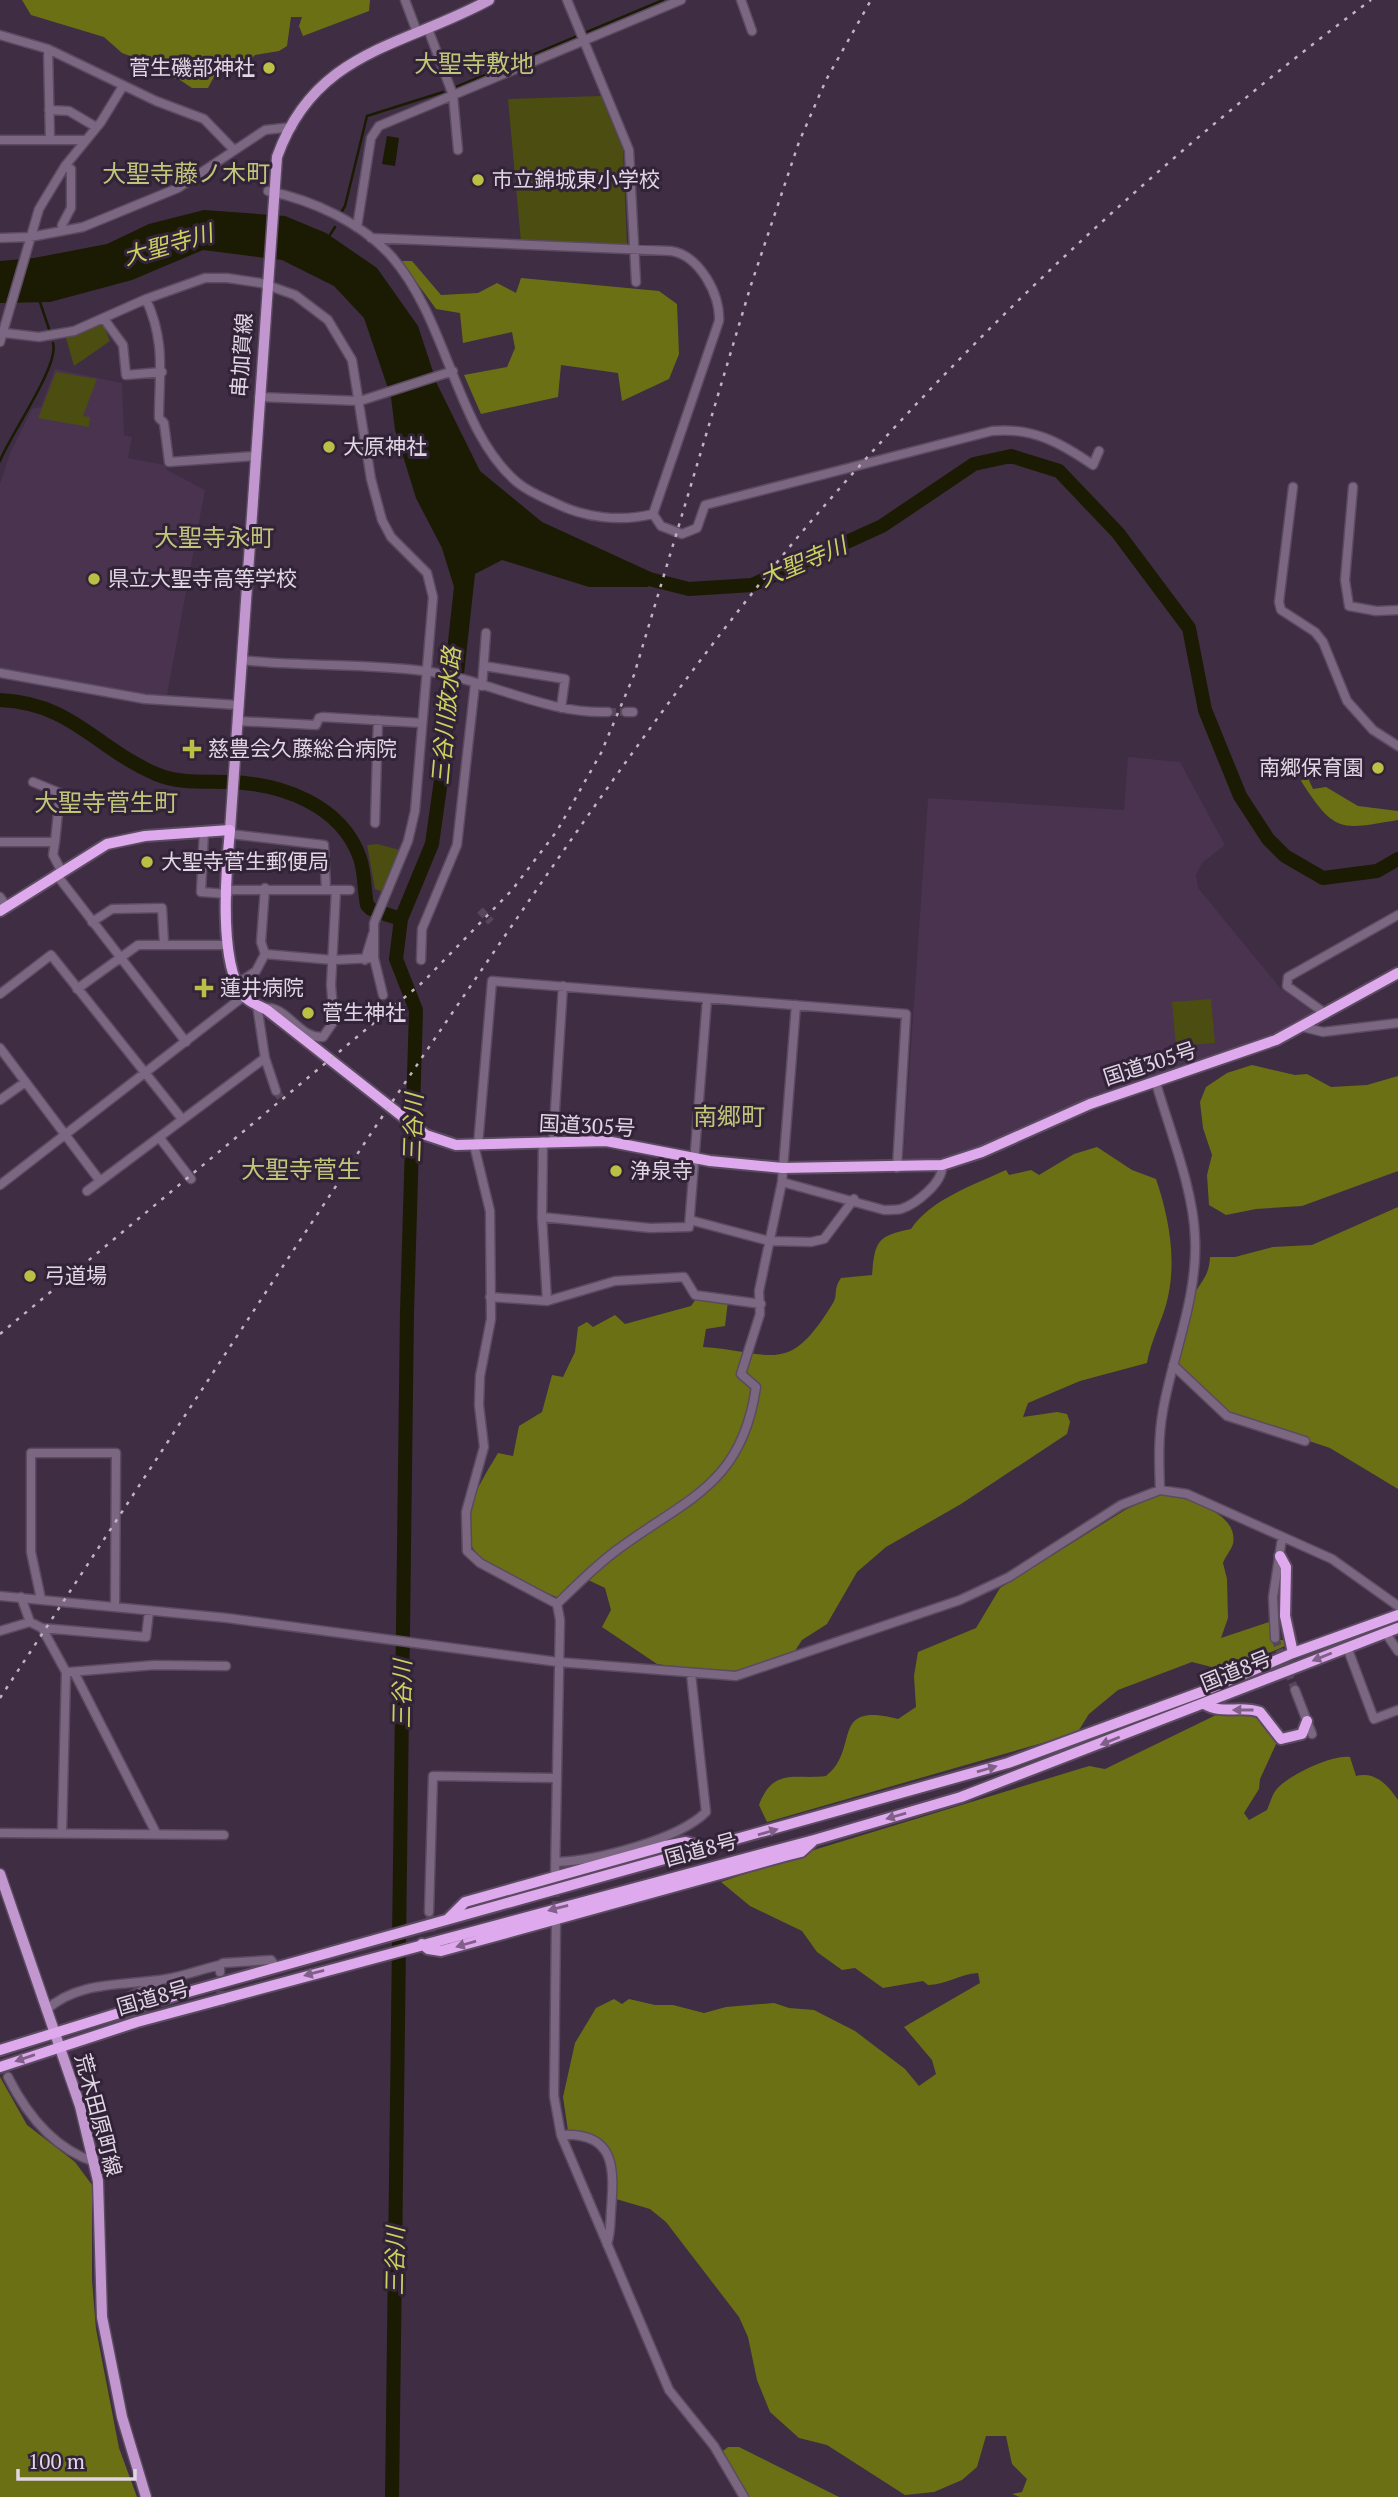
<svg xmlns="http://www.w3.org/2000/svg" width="1398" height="2497" font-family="'PT Serif','Noto Sans JP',serif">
  <rect width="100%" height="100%" fill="#3e2d43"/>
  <path fill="#49334f" d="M55,369l67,14 2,52 8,2 -4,21 37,7 2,5 38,20 -38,205h-23l-144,-27v-184l10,-31 22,-44 9,-2z
    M1128,757l52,5 45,83 -23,18 -6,12 2,13 83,101 34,24 -70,34 -174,59 -99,44 -35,11 -34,1 25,-364 196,12z"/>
  <path fill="#4b4e10" d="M601,96l22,54 4,96 -106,-4 -13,-143z
    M103,324l7,17 -36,25 -8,-28z
    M56,372l41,7 -14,37 7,1 -1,10 -51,-9z
    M377,844l23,6 -17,42 -8,-3 -8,-44z
    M1211,999l4,44 -39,3 -4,-44z"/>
  <path fill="#6c7015" d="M22,0h348l-1,11 -66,25 -4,-10 3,-9h-11l-4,29 -8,5 -24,4 -8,9 -30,7 -9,17h-16l-12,-8 -18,-5 -18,-14 -22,-8 -18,-16 -73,-22z
    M401,261h11l29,34 37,-2 19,-10 19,10 5,-15 138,13 18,13 2,50 -10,25 -47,22 -4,-28 -57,-8 -3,32 -77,17 -17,-39 43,-8 8,-19 -3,-16 -49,11 -3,-30 -24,-4z
    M1307,776l6,13 13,-2 32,19 40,5v9c-59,10 -63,13 -97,-39z
    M1252,1065l43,10 12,-1 24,13 36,-2 31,-9v95l-96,35 -46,3 -30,6 -17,-10 -2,-30 5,-20 -9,-27 -3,-26 6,-15 21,-14z
    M1097,1147l35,23 24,9c15,44 23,94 6,138 -6,16 -12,29 -15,46l-67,18 -52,22 -5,14 34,-5 10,2 3,8 -3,12 -106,70 -75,43 -29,25 -30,52 -25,16 -9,14 -54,17 -43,-1 -39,-6 -55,-37 9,-17 -6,-22 -23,-11 -23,21c-21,-9 -78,-31 -88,-53 -14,-29 13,-68 27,-92l15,3 6,-30 23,-14 10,-37 11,2 12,-25 3,-25 9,-5 6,5 22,-12 10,9 66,-18 5,-7 32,2 -3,25 -19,3 -3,18c71,5 85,30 130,-44 5,-7 0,-14 8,-25l31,-3c3,-34 5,-39 39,-46 20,-30 63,-44 95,-59l3,5 22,-5 8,5 35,-21z
    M1398,1207v282l-68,-41 -99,-33 -56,-52c6,-20 10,-41 16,-61 7,-20 18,-22 19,-45h25l38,-10 39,-2z
    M1170,1494c21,7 69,19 63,50 -2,6 -8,13 -10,19l4,16 1,39 -7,20 48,-16 2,18h14v6l-58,25 -35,-9 -74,28 -29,24 -12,19 -310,89 -8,-17c14,-38 36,-25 67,-29 35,-27 2,-75 72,-57l18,-12 -2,-31 4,-24 58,-24 24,-40 125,-78 30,-14z
    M1228,1712c31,1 34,3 49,30l-17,37 -1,10 -15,24 5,7 18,-10c3,-7 5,-15 9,-20 12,-15 57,-36 74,-33l6,19c19,-5 32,9 42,24v697h-378l-8,-3 10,-2 5,-13 -15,-15 -6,-28h-20l-9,31 -15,13 -28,12 -29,3 -78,-50 -28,-7 -29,-26 -13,-32 -9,-43 -9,-20 -73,-95 -16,-13 -34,-10 1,-23 -11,-32 -38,-13 -5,-34 12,-54 21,-35 18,-9 8,5 7,-5 26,6h18l31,8 22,-6 48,-4 15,5 25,2 41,21 50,38 14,17 17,-12 -4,-14 -28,-33 76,-44 -2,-10c-18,1 -33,12 -50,12l-5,-4 -40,7 -28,-20 -13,2 -25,-18 -15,-21 -52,-25 -29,-24 96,-33 272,-83 16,3 111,-54z
    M0,2077l27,48 48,37 17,23v95l4,49 23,119 18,49h-137z
    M728,2447h11l100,50h-90l-26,-46z"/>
  <path fill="#1a1b02" d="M387,136l12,2 -4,28 -13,-2z
    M204,210l81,6 41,17 51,35 41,58 19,58 43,87 62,51 111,51 -5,14h-59l-87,-27 -27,14 -11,100 -19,-5 9,-82 -12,-39 -26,-50 -21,-68 -4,-33 -27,-79 -30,-32 -52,-26 -79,-10 -71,30 -82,22 -50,1v-42l34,-3 73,-14 42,-20z"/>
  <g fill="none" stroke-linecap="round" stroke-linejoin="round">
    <path stroke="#1a1b02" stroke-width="2.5" d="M456,87l207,-87
      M339,216l6,-10 22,-90 76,-24
      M328,238l7,-11
      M40,302l9,27
      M0,461c10,-26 60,-96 53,-118"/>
    <path stroke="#1a1b02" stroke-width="14" d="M633,575l56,14 63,-4 130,-59 92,-62 37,-8 48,15 59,62 71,95 16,82 35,86 28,43 17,17 38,22 54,-7 21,-12
      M0,700c72,3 97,49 156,74 23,10 49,7 74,8 51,2 111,22 130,76 5,15 4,31 7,47l4,4
      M379,912l22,7
      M392,2497l15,-1185 9,-302 -20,-51 5,-40 31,-75 11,-78 9,-114"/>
    <path stroke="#56465b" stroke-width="8" stroke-dasharray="8 4" stroke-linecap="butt" d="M608,712h18
      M480,910l11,12
      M276,1091l7,10
      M1275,1638l20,52
      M555,1877l1,36
      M429,1912l7,44
      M220,1979l1,28"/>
    <g stroke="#5b4b60" stroke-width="11">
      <path id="minor" d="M405,0l12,32
        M567,0l62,150 7,132
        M741,0l11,31
        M428,29l25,66 5,55
        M0,35l48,14 108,52 48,18 30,31
        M48,49l2,90
        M49,110l20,1 27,16
        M0,140h84
        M268,191c44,9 93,31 124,66 56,64 65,176 126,226 11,9 24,14 37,20 30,15 65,19 98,11
        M62,225l9,-17v-39l-6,-3
        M357,227l14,-89 8,-12 302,-126
        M0,238l30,-1 53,-10 95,-39 87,-58 27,-3
        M371,238l300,13c28,4 50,44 48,70l-66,193 8,12 21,8 15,-6 8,-23 287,-74c41,-4 69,12 101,34l6,-14
        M146,299c20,44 13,74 13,119l5,5 5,39 86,-6
        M104,319l19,26 3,30 36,-3
        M5,333l34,4 35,-6 72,-32 59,-21h22l34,5 34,12 33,25 24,40 19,119 11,41 9,17 36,36 6,24 -18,214 -7,30 -34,82v35
        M0,342l39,-133 26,-43 36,-44 22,-36
        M259,397l101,4 93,-30
        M1293,487l-14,115 2,8 34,22 8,10 24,59 26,29 25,16
        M1353,487l-8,93 4,26 27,5 22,-1
        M241,660c61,7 123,3 183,11 63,8 120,43 184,41
        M484,666l81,13 -4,29
        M0,673l145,26 93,6
        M482,686l4,-53
        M626,712h7
        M237,721l79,4 3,-7 4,-1 99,6
        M33,782l27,11 -5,49
        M375,823l3,-103
        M204,831l-3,61 27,2
        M230,834l94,11 2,45
        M0,842h55l-2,13 8,15
        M56,874l130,168
        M228,890h122
        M0,897l7,10
        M92,922l20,-13 50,-1 2,35
        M265,954l68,6 41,-2 9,37
        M365,960l8,-26
        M421,960l1,-31 35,-84 18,-161
        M237,984l19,-13 9,-17 -4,-12 4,-54
        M77,989l61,-44h89
        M0,994l51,-39 131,164
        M257,1005l8,53 11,33
        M263,1008c24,-4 35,31 60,29l11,-16 -3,-36 5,-95
        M1326,1014l-39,-28 1,-9 110,-62
        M1303,1027l20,5 75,-9
        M0,1048l100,133
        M1156,1083c13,45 38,108 39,155 3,58 -22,116 -32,172 -5,27 -4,53 -3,80
        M0,1100l24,-17
        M159,1137l32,42
        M543,1141l-1,76 5,84
        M553,1141l10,-155
        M474,1145l16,66 1,108 -11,57 -1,29 5,42 -18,65 1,39 13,12 77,41 3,16 -5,257
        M478,1145l14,-164 414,33 -9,154
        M782,1182l102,28c5,0 12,0 17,-1 15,-5 43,-27 41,-44
        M0,1185l244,-189
        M87,1191l178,-133
        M542,1217l108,11 39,-1 18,-228
        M690,1220l79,21 42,1 13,-3 30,-40
        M490,1297l57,4 68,-20 69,-4 11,18 66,9
        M1173,1365l54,51 78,25
        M0,1596l227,22 331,44 178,14 224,-76 49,-23 112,-72 39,-15 27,4 145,65 66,47
        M21,1597l9,25 12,6 104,9 3,-26
        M41,1599l-10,-47v-99h85l-1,154
        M557,1604c19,-18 38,-38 60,-54 70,-52 125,-65 139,-163l-15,-13 19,-60 -1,-23 23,-109 14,-177
        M42,1628l24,44 -4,160
        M0,1631l30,-9
        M1385,1632l13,19
        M1275,1638l-2,-41 9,-59
        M1347,1647l27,72 24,-9
        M69,1672l86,-7 71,1
        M74,1672l82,161
        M1295,1690l17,44
        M0,1833l224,2
        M556,1862c39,-1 122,-22 150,-50l-15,-138
        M429,1912l4,-136 122,2
        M556,1920l-2,176 7,39 108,255 45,56 30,51
        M220,1972v-7l3,-2 48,-3 5,7
        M46,2010c33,-30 79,-24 120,-31 18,-3 36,-10 54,-14
        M126,2010l3,-13 29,-14
        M8,2077c18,36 46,72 87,85
        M561,2135c56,-3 53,35 50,76 -1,12 0,21 -4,33"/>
    </g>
    <g stroke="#5b4b60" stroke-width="13">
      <path id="major" d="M230,830l47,-673c38,-107 126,-110 212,-157
        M0,1874l80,232 18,75 4,136 20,100 24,80"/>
    </g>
    <g stroke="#5b4b60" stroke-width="14">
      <path id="highway" d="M0,911l107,-67 38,-8 85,-6c-4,41 -12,134 14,166 6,7 16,10 23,14l159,125 30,10 150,-4 104,20 73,7 159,-3 40,-13 108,-48 186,-64 122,-67
        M1280,1556l6,11 -1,49 8,37
        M1204,1704c19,11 36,1 56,8l21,27 21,-5 5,-13
        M448,1919l17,-17 200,-56 21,-4 26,6
        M422,1944l6,5 13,2 344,-95 16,-4 11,-10
        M0,2050l174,-54 834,-233 196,-72 89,-38 105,-38
        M0,2067l137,-45 677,-182 147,-43 437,-169"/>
    </g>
    <use href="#minor" stroke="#7c6782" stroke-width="8"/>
    <use href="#major" stroke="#c297cf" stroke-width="10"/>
    <use href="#highway" stroke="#deaaed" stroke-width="10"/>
    <path stroke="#c0b4c3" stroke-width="2.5" stroke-dasharray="3.5 7" stroke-linecap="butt" d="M0,1334l423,-352 89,-92 45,-59 44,-78 33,-78 117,-390 48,-143 27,-62 45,-80
      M0,1698c162,-246 321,-494 487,-736 102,-149 204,-298 320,-436 166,-195 359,-373 564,-526"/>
  </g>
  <defs><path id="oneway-solid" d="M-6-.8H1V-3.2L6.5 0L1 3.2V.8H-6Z" transform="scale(1.75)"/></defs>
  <g fill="#806089">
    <use href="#oneway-solid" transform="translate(1322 1657) rotate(158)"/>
    <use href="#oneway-solid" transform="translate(1243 1710) rotate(180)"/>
    <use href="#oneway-solid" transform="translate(1110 1741) rotate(158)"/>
    <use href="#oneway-solid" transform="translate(987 1769) rotate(-16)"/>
    <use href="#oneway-solid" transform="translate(896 1816) rotate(164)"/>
    <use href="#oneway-solid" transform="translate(768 1832) rotate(-16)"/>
    <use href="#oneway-solid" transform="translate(558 1908) rotate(165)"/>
    <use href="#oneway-solid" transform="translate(466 1944) rotate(164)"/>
    <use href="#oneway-solid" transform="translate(314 1973) rotate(165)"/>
    <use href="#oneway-solid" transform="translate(25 2058) rotate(161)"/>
  </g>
  <g fill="#bac045" stroke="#332338" stroke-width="2.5">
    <circle cx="269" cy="68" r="7"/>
    <circle cx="478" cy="180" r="7"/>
    <circle cx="329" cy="447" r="7"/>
    <circle cx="94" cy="579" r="7"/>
    <path d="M188.5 738.5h7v7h7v7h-7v7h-7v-7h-7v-7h7z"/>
    <circle cx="1378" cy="768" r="7"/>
    <circle cx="147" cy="862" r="7"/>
    <path d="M200.5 977.5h7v7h7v7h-7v7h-7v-7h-7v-7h7z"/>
    <circle cx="308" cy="1013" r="7"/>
    <circle cx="616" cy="1171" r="7"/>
    <circle cx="30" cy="1276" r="7"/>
  </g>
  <g text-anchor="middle" stroke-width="6" stroke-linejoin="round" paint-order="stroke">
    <g font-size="21" fill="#e1d6e4" stroke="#332338" text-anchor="start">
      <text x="255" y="75" text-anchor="end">菅生磯部神社</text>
      <text x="492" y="187">市立錦城東小学校</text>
      <text x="343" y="454">大原神社</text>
      <text x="108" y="586">県立大聖寺高等学校</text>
      <text x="208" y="756">慈豊会久藤総合病院</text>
      <text x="1364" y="775" text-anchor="end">南郷保育園</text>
      <text x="161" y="869">大聖寺菅生郵便局</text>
      <text x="220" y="995">蓮井病院</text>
      <text x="322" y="1020">菅生神社</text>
      <text x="630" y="1178">浄泉寺</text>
      <text x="44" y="1283">弓道場</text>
    </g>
    <g font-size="21" fill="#e1d6e4" stroke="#332338">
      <text transform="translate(242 355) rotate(-86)" y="7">串加賀線</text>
      <text transform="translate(1150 1064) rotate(-18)" y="7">国道305号</text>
      <text transform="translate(587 1126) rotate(3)" y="7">国道305号</text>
      <text transform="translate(1236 1671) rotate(-22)" y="7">国道8号</text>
      <text transform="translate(701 1850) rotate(-15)" y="7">国道8号</text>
      <text transform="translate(153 1998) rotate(-16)" y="7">国道8号</text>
      <text transform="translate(98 2115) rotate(75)" y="7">荒木田原町線</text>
    </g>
    <g font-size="23" font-style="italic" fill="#cbd260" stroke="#332338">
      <text transform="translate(168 245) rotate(-16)" y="8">大聖寺川</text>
      <text transform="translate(803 562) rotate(-23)" y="8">大聖寺川</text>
      <text transform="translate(446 716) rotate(-85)" y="8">三谷川放水路</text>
      <text transform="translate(413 1128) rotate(-88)" y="8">三谷川</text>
      <text transform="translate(402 1694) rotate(-89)" y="8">三谷川</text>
      <text transform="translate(395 2261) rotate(-89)" y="8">三谷川</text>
    </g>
    <g font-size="24" fill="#c0c679" stroke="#332338">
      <text x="474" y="72">大聖寺敷地</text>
      <text x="186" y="182">大聖寺藤ノ木町</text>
      <text x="214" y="546">大聖寺永町</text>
      <text x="106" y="811">大聖寺菅生町</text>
      <text x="729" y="1125">南郷町</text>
      <text x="301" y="1178">大聖寺菅生</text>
    </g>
  </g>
  <path d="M18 2469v10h117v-10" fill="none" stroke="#e1d6e4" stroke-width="3.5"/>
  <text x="28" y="2469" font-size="21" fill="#e1d6e4" stroke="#332338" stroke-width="5" paint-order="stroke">100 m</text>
</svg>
